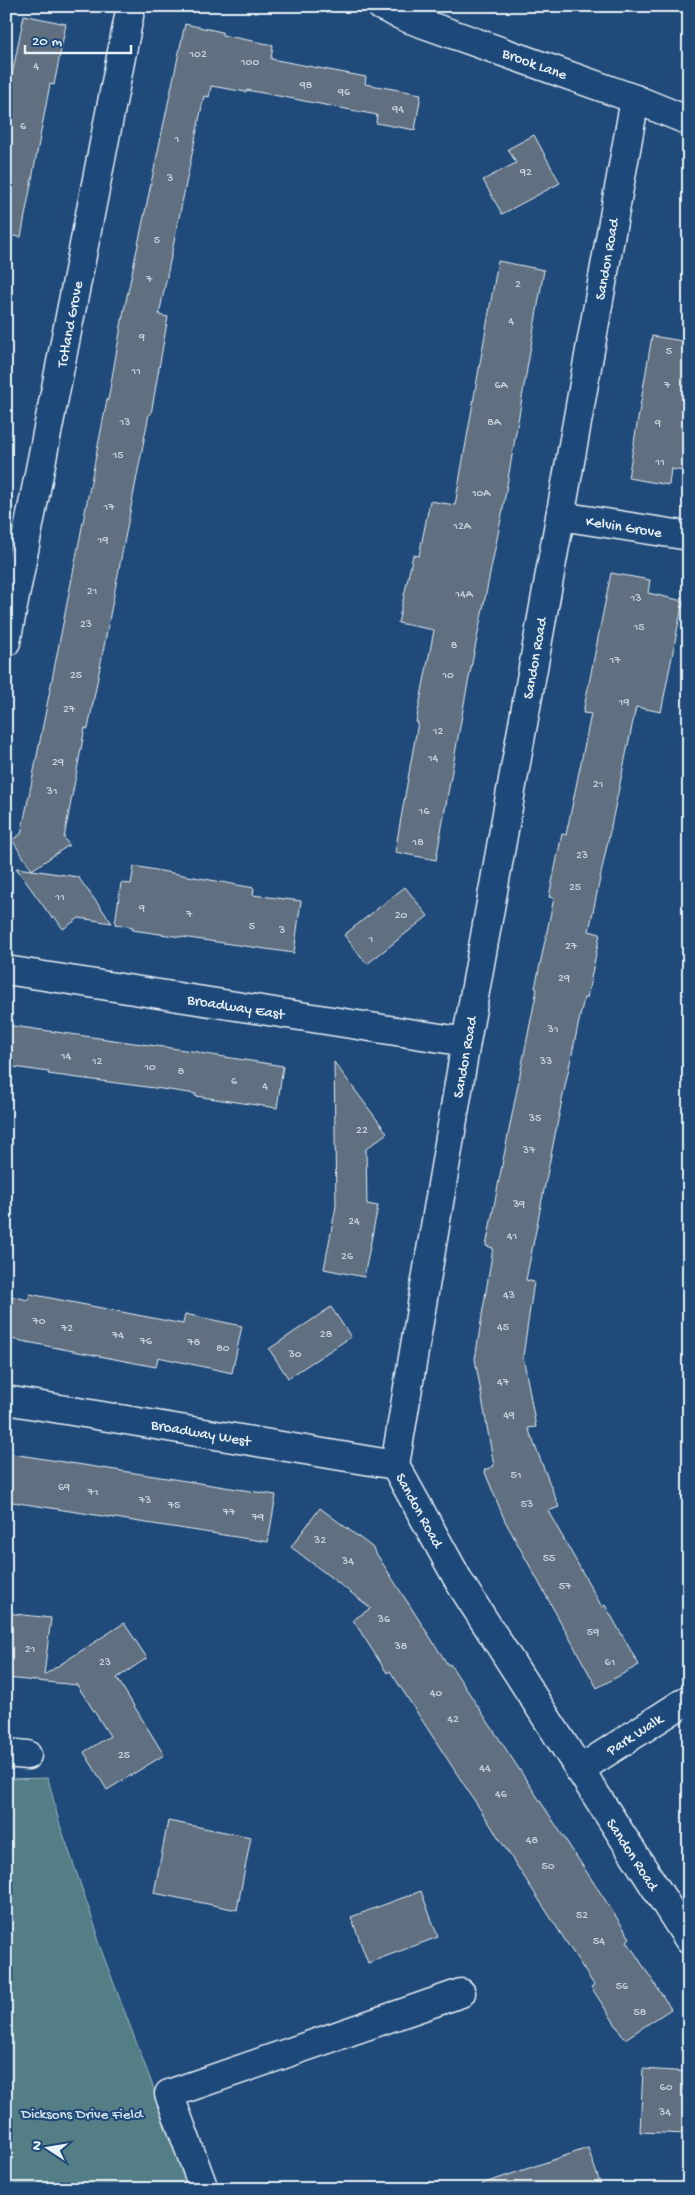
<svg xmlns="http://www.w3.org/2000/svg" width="695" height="2195" font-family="'Gochi Hand',sans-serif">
  <rect width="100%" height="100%" fill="#1f4a7a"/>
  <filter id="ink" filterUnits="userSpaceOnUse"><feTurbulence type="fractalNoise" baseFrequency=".02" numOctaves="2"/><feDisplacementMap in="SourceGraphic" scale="10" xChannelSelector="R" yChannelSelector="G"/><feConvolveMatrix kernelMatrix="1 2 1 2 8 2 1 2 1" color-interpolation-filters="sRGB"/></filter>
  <g filter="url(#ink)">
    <path fill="#537e86" stroke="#9eb8bf" d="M48,1778l11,44 38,110v7l95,250h-186v-410z"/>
    <path fill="#607080" stroke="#e8f1f8" d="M24,15l42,9 -12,61 -4,-1 -29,153 -15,-2v-130z
      M185,24l37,8v3l51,10 -2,14 95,18 -1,7 56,10 -6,36 -39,-7 1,-8 -130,-25 -1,2 -35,-6 -2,11 -5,-1 -45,219 9,2 -17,97h-2l-61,315 -3,-1 -21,110 5,7 -37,25 46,7 34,46 -33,-5 -16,11 -9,-13 -2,2 -36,-50 16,2 -20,-30 9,-6 13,-63 73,-371h1l15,-85z
      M534,135l26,48 -58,31 -19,-34 33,-17 -8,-14z
      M498,261l46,9 -42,244 -36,179 -30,167 -41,-8 23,-130h-2l18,-92 -36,-7 15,-68 6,1 11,-55 25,4z
      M652,336l37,6v130l-18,-3 -2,16 -41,-7z
      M611,573l39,7 -2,13 35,8 -22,111 -25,-5 -47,224 11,3 -13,64h-3l-23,107 -35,175 8,2 -11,74 13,71 -8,1 31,79 -11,4 54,96 3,-2 34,60 -42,23 -92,-167 -21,-51 10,-4 -19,-107 18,-111 -7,-2 51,-257 -2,-1 19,-90 -5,-1 13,-63 4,1 25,-121 -8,-1z
      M134,866l120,22 -1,7 48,6 -7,52 -162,-23 1,-3 -18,-3 6,-41 10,1z
      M405,887l23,29 -61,48 -23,-29z
      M6,1025l193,27v1l84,13 -6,42 -82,-12 1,-2 -34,-5 -114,-15 1,-2 -43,-6z
      M334,1062l53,71 -21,16 1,55 11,2 -14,71 -40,-8 12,-63z
      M30,1294l153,30 2,-10 57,12 -10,47 -74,-16 -2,10 -150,-29v-43l22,5z
      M331,1307l20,30 -63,41 -19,-29z
      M6,1453l270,42 -8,47 -262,-41z
      M320,1508l52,39 76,118 2,-1 163,248 17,26 -3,3 44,68 -46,30 -34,-52 3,-2 -60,-93 -144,-221 -3,2 -34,-53 18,-12 -80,-61z
      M6,1613l45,5 -7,57 80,-52 23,35 -30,20 47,77 -57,35 -23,-38 26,-16 -33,-51 -71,-7z
      M168,1821l83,16 -14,73 -83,-17z
      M421,1891l17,46 -70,26 -17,-46z
      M643,2069l46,3 -1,62 -48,-2z
      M588,2148l14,41h-120v-5z"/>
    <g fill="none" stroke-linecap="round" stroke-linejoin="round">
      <g stroke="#e8f1f8" stroke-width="31">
        <path id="minor" d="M635,99l-169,943 -71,423 65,118 229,357
          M560,516l129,20
          M6,642l125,-636
          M6,970l460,72
          M6,1400l389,65
          M6,1753l21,2
          M579,1770l110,-71
          M204,2189l-35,-95 292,-101"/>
      </g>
      <g stroke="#e8f1f8" stroke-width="31">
        <path id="tertiary" d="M381,6l26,12 228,81 54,22"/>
      </g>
      <use href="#minor" stroke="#1f4a7a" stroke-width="28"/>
      <use href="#tertiary" stroke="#1f4a7a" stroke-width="28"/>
    </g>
  </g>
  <g text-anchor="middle" stroke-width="4.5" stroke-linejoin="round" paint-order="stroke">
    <g font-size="12" fill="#c6d1da">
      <text x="198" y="57">102</text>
      <text x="250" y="65">100</text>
      <text x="36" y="69">4</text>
      <text x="306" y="88">98</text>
      <text x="344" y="95">96</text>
      <text x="398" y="112">94</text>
      <text x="23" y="129">6</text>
      <text x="177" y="142">1</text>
      <text x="526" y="175">92</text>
      <text x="170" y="181">3</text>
      <text x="157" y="243">5</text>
      <text x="149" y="282">7</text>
      <text x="518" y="287">2</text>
      <text x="511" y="324">4</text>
      <text x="142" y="340">9</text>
      <text x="669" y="354">5</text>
      <text x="136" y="374">11</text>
      <text x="501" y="388">6A</text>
      <text x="667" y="388">7</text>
      <text x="125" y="425">13</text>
      <text x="494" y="425">8A</text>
      <text x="658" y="426">9</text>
      <text x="118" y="458">15</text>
      <text x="660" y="465">11</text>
      <text x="481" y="496">10A</text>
      <text x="109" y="510">17</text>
      <text x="462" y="529">12A</text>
      <text x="103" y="543">19</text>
      <text x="92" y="594">21</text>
      <text x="464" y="597">14A</text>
      <text x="636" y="601">13</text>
      <text x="86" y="627">23</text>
      <text x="639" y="630">15</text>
      <text x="454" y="648">8</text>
      <text x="615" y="663">17</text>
      <text x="76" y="678">25</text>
      <text x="448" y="678">10</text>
      <text x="624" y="705">19</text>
      <text x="69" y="712">27</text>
      <text x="438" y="734">12</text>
      <text x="433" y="761">14</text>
      <text x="58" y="765">29</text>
      <text x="598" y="787">21</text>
      <text x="52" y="794">31</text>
      <text x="424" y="814">16</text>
      <text x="418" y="845">18</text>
      <text x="582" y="858">23</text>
      <text x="575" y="890">25</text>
      <text x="60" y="900">11</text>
      <text x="142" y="911">9</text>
      <text x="189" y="917">7</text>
      <text x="401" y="918">20</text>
      <text x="252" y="929">5</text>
      <text x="282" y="933">3</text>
      <text x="371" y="942">1</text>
      <text x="571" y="949">27</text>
      <text x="564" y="981">29</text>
      <text x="553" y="1032">31</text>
      <text x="66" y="1059">14</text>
      <text x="97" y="1064">12</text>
      <text x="546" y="1064">33</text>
      <text x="150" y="1070">10</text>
      <text x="181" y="1074">8</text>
      <text x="234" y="1084">6</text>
      <text x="265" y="1089">4</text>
      <text x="535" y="1121">35</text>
      <text x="362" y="1133">22</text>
      <text x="529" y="1153">37</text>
      <text x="519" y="1207">39</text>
      <text x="354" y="1224">24</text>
      <text x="512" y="1239">41</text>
      <text x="347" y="1259">26</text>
      <text x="509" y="1298">43</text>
      <text x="39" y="1324">70</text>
      <text x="503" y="1330">45</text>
      <text x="67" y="1331">72</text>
      <text x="326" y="1337">28</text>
      <text x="118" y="1338">74</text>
      <text x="146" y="1344">76</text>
      <text x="194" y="1345">78</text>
      <text x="223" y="1351">80</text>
      <text x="295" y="1357">30</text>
      <text x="503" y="1385">47</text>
      <text x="509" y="1418">49</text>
      <text x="516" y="1478">51</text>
      <text x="64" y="1490">69</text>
      <text x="93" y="1495">71</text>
      <text x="145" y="1503">73</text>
      <text x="527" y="1507">53</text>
      <text x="174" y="1508">75</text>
      <text x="229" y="1515">77</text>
      <text x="258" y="1520">79</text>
      <text x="320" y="1543">32</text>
      <text x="549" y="1561">55</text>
      <text x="348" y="1564">34</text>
      <text x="565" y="1589">57</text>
      <text x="384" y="1622">36</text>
      <text x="593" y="1635">59</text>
      <text x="401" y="1649">38</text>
      <text x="30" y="1652">21</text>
      <text x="105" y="1665">23</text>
      <text x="610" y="1665">61</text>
      <text x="436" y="1696">40</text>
      <text x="453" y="1722">42</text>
      <text x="124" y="1758">25</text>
      <text x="485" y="1771">44</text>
      <text x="501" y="1797">46</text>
      <text x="532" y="1843">48</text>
      <text x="548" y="1869">50</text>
      <text x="582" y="1918">52</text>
      <text x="599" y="1944">54</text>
      <text x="622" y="1989">56</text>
      <text x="640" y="2015">58</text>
      <text x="666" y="2090">60</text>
      <text x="665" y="2115">34</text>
    </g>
    <g font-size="15" fill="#e8f1f8" stroke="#1f4a7a">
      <text transform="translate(535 63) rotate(20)" y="5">Brook Lane</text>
      <text transform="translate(606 259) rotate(-80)" y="5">Sandon Road</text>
      <text transform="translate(69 324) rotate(-79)" y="5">Totland Grove</text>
      <text transform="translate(624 526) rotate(9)" y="5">Kelvin Grove</text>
      <text transform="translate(534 658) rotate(-80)" y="5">Sandon Road</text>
      <text transform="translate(236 1006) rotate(9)" y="5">Broadway East</text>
      <text transform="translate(464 1057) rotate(-80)" y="5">Sandon Road</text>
      <text transform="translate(201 1432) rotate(10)" y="5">Broadway West</text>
      <text transform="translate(420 1510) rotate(61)" y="5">Sandon Road</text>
      <text transform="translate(634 1734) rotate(-33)" y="5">Park Walk</text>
      <text transform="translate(633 1854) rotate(57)" y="5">Sandon Road</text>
    </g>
    <g font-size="15" fill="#d2e0e7" stroke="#1f4a7a">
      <text x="82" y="2118">Dicksons Drive Field</text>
    </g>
  </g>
  <rect width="695" height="2195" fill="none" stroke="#1f4a7a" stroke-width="25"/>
  <rect x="12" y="12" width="670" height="2170" fill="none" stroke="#e8f1f8" stroke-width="2" filter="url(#ink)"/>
  <g transform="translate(48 2148) rotate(282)" stroke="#1f4a7a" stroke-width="4" paint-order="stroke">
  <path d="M0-4L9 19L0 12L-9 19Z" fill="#e8f1f8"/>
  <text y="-8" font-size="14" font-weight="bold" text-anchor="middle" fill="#e8f1f8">N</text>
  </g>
  <path d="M25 45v8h106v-8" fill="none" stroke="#e8f1f8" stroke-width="2.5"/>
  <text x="32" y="45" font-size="15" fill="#e8f1f8" stroke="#1f4a7a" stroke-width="4" paint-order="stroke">20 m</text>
</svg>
